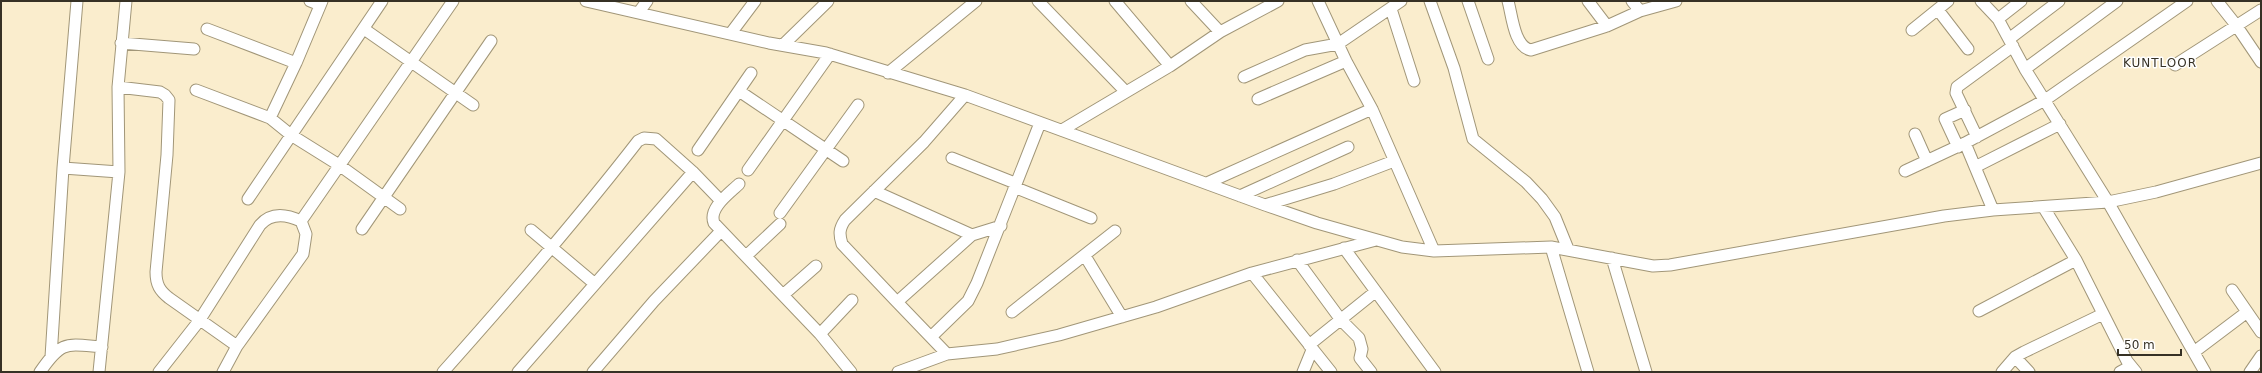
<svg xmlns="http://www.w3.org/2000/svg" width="2262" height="373" font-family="'DejaVu Sans',sans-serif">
  <rect width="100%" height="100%" fill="#faedcd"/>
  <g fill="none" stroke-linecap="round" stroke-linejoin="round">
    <g stroke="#a19678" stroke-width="13">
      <path id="minor" d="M310,1l10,4
        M586,1l183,42 57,10 139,42 300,110 52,18 85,24 32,4 117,-4 102,19 17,-1 274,-49 49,-6 115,-8 48,-10 105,-29
        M1038,1l88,91
        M1115,1l55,65
        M1191,1l29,31
        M1318,1l28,60 26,48 62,142
        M1430,1l24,67 19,71 53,43 16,17 13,18 13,32
        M1468,1l20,58
        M1508,1c4,14 6,46 23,49l76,-24 33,-15 36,-10
        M1588,1l19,25
        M1632,1l8,10
        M1981,1l17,18 27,50 83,133 97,170
        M2217,1l19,24 25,37
        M1391,9l23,72
        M1938,10l30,39
        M639,12l8,-11
        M1998,19l23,-18
        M207,29l89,34
        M364,29l109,76
        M1912,30l36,-29
        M731,33l24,-32
        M2009,39l50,-38
        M121,43l73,6
        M784,44l44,-43
        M2175,65l86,-55
        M2025,69l92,-68
        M888,73l88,-72
        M1244,77l61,-27 33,-6 63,-43
        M118,87l42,5 5,3 4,5 -2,55 -11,117c0,13 4,19 13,26l68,48
        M196,90l74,28 21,17 48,30 61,44
        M739,91l104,70
        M1258,99l88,-38
        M270,118l26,-55 26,-62
        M1062,130l108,-64 50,-34 58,-31
        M1915,134l12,27
        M1977,137l-21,-44 1,-6 56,-41
        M1965,143l28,67
        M1958,147l-13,-28 20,-9
        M698,150l53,-77
        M952,158l63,25
        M1975,167l85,-43
        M63,168l56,4
        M748,170l82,-116
        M1905,171l60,-28 80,-43 142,-99
        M1207,183l165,-74
        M739,184c-9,9 -31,24 -25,39l106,111 31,38
        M1014,187l77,31
        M874,191l98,44
        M1240,196l108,-49
        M248,199l134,-198
        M1265,205l69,-21 60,-23
        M2044,208l32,52 51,101 9,11
        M780,213l78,-108
        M301,221l152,-220
        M362,229l129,-188
        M531,230l64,54
        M1551,247l37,125
        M1344,248l91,124
        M746,256l34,-32
        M1085,256l37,61
        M1612,258l34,114
        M1297,260l44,60 18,18 3,11 -2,9 11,14
        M1252,273l79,99
        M2232,290l29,42
        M783,295l33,-29
        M897,302l-55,-58c-3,-10 -3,-15 3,-24l79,-78 41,-47
        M1979,311l97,-51
        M1012,312l103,-81
        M820,334l32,-34
        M932,336l36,-35 9,-18 63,-160
        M1309,345l66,-53
        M2194,352l53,-40
        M947,354l-50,-52 75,-67 29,-9
        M51,357l12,-189 14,-167
        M2015,357l14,15
        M40,372c22,-32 26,-28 62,-25
        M99,372l20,-200 -1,-85 8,-86
        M159,372l40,-51 61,-96c11,-13 26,-11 41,-4l5,13 -3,20 -66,92 -14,26
        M443,372c67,-75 133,-151 195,-231l6,-3 12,1 37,33 28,29
        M518,372l175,-200
        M593,372l61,-71 67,-70
        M898,372l49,-18 50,-5 62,-14 97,-28 96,-34 124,-33
        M1303,372l9,-22
        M2002,372l13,-15 9,-5 79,-38
        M2120,372l11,-6
        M2250,372l11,-16"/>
    </g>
    <use href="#minor" stroke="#fff" stroke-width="11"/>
  </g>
  <g text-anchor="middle" stroke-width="3" stroke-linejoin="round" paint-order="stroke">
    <g font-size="12" letter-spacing="1" fill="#363125" stroke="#fff">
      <text x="2160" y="67">KUNTLOOR</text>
    </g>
  </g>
  <rect width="2262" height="373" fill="none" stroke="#363125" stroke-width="4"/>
  <path d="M2118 349v6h63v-6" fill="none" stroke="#363125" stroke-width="2"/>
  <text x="2124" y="349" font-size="12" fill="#363125" stroke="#ffffff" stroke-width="3" paint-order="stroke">50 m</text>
</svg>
